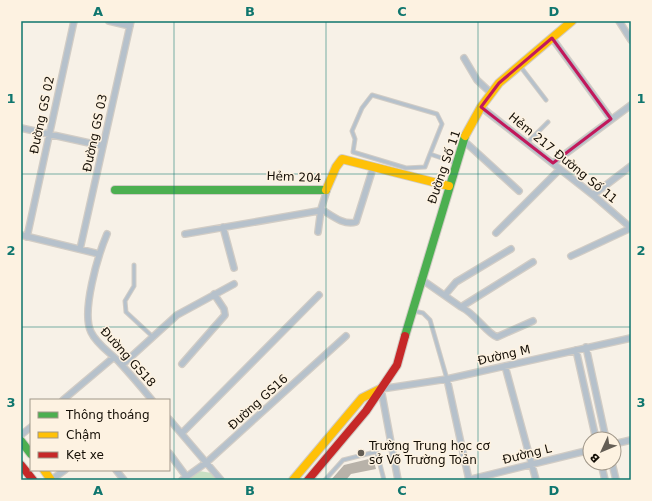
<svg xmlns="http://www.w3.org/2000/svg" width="652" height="501" font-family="'DejaVu Sans',sans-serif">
  <rect width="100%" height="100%" fill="#f7f1e7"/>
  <path fill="#c9e0c3" d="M199,471l13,2 5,7h-30z"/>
  <path fill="#b8b2a9" d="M373,458l3,11 -25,5 -5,6h-15l13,-15z"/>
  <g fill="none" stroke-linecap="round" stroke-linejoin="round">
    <g stroke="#d1ccc5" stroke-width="5">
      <path id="lane" d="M520,66l26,34
        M527,143l21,-21
        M430,154l12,-30 -5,-10 -65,-19 -10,13 -10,23 3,8 -2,13 53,16 19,-1 5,-13 26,9
        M134,265v21l-9,15 1,11 27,25
        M414,311l9,2 7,7 17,59
        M325,480l18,-20 32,-8 2,1 7,27"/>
    </g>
    <g stroke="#d1ccc5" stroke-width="8">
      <path id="street" d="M109,21l21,5
        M619,21l12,19
        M552,38l59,81
        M464,58l13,22 14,13
        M481,107l112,88 38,33
        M21,128l82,18
        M463,140l56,51
        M553,163l78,-58
        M593,195l38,-29
        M223,227l11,41
        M318,232l3,-23c10,6 23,17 35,13l17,-54
        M496,233l64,-64
        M107,234c-9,21 -26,78 -16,98 6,13 20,21 29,31 11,12 22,25 32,37
        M185,234l133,-23 3,-2 6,-19
        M21,235l78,19
        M27,237l47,-216
        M80,249l51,-228
        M571,256l60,-28
        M421,279l40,28 72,-45
        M445,295l11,-13 55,-33
        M461,307c15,7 25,26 36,30l36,-16
        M586,347l20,92
        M576,350l20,89
        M182,364l43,-49 -1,-6 -10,-15
        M122,365l55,-50 57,-31
        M505,366l31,114
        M447,379l22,101
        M63,400l51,-43
        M169,419l52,61
        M182,433l137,-138
        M21,435l10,-8
        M614,444l17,-4
        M169,453l17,23
        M601,463l4,17
        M612,463l4,17
        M116,470l8,10
        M51,480l14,-10
        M182,480l25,-18 139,-126
        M398,480l-17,-91 66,-10 184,-41
        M468,480l122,-30"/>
    </g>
    <g stroke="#d1ccc5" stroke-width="10">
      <path id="fast" d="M115,190h211
        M405,336l60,-200
        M21,441l10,13"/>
    </g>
    <g stroke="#d1ccc5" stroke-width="10">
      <path id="slow" d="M465,136l16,-29 18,-24 73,-62
        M326,190l10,-23 6,-8 107,27
        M44,470l7,10
        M293,480l69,-82 18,-9"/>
    </g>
    <g stroke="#d1ccc5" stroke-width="10">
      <path id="jam" d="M21,465l12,15
        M308,480l58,-69 31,-46 8,-29"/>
    </g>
    <use href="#lane" stroke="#b6c1cb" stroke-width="3"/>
    <use href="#street" stroke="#b6c1cb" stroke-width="5.5"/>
    <use href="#fast" stroke="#4caf50" stroke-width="8"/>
    <use href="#slow" stroke="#ffc107" stroke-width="8"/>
    <use href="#jam" stroke="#c62828" stroke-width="8"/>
  </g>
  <path fill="none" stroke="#c2185b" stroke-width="3" stroke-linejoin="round" d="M552,38l59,81 -58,44 -72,-56 18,-24z"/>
  <path fill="none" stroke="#0f766e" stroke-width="1" stroke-opacity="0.55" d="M174,21v459M326,21v459M478,21v459M21,174h610M21,327h610"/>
  <circle fill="#645e55" stroke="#fdf2e1" stroke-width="1.5" cx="361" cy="453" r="4"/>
  <g text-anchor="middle" stroke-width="3" stroke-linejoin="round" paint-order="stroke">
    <g font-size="12" fill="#150f06" stroke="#fdf2e1">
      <text transform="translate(42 115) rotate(-78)" y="4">Đường GS 02</text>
      <text transform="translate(95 133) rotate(-78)" y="4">Đường GS 03</text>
      <text transform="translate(563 158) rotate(39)" y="4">Hẻm 217 Đường Số 11</text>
      <text transform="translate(444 167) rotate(-71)" y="4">Đường Số 11</text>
      <text transform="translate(294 177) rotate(2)" y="4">Hẻm 204</text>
      <text transform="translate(504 355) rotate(-13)" y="4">Đường M</text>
      <text transform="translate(128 357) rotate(48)" y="4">Đường GS18</text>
      <text transform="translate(258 402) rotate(-42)" y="4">Đường GS16</text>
      <text transform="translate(527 454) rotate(-14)" y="4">Đường L</text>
    </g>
    <g font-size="12" fill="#150f06" stroke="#fdf2e1" text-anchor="start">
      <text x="369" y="450">Trường Trung học cơ<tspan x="369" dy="14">sở Võ Trường Toản</tspan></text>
    </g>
  </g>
  <rect width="652" height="501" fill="none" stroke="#fdf2e1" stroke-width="44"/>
  <rect x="30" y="399" width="140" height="72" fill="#fdf2e1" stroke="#a09789"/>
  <rect x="38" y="412" width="20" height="6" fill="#4caf50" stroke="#a09789"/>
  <text x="66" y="419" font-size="12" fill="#150f06">Thông thoáng</text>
  <rect x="38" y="432" width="20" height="6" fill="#ffc107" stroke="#a09789"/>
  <text x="66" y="439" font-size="12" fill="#150f06">Chậm</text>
  <rect x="38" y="452" width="20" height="6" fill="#c62828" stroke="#a09789"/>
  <text x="66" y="459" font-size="12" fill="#150f06">Kẹt xe</text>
  <g transform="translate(602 451) rotate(226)"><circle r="19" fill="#fdf2e1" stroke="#a09789"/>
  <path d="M0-3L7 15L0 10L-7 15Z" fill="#645e55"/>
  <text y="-6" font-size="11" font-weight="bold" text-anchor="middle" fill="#150f06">B</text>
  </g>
  <rect x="22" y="22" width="608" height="457" fill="none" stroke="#0f766e" stroke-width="1.5"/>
  <g font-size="13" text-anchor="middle" font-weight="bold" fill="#0f766e">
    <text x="98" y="16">A</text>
    <text x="250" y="16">B</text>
    <text x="402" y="16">C</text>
    <text x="554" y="16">D</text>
    <text x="11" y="103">1</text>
    <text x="641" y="103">1</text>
    <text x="11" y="255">2</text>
    <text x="641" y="255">2</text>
    <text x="11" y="407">3</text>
    <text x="641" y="407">3</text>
    <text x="98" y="495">A</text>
    <text x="250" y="495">B</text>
    <text x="402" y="495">C</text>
    <text x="554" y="495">D</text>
  </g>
</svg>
